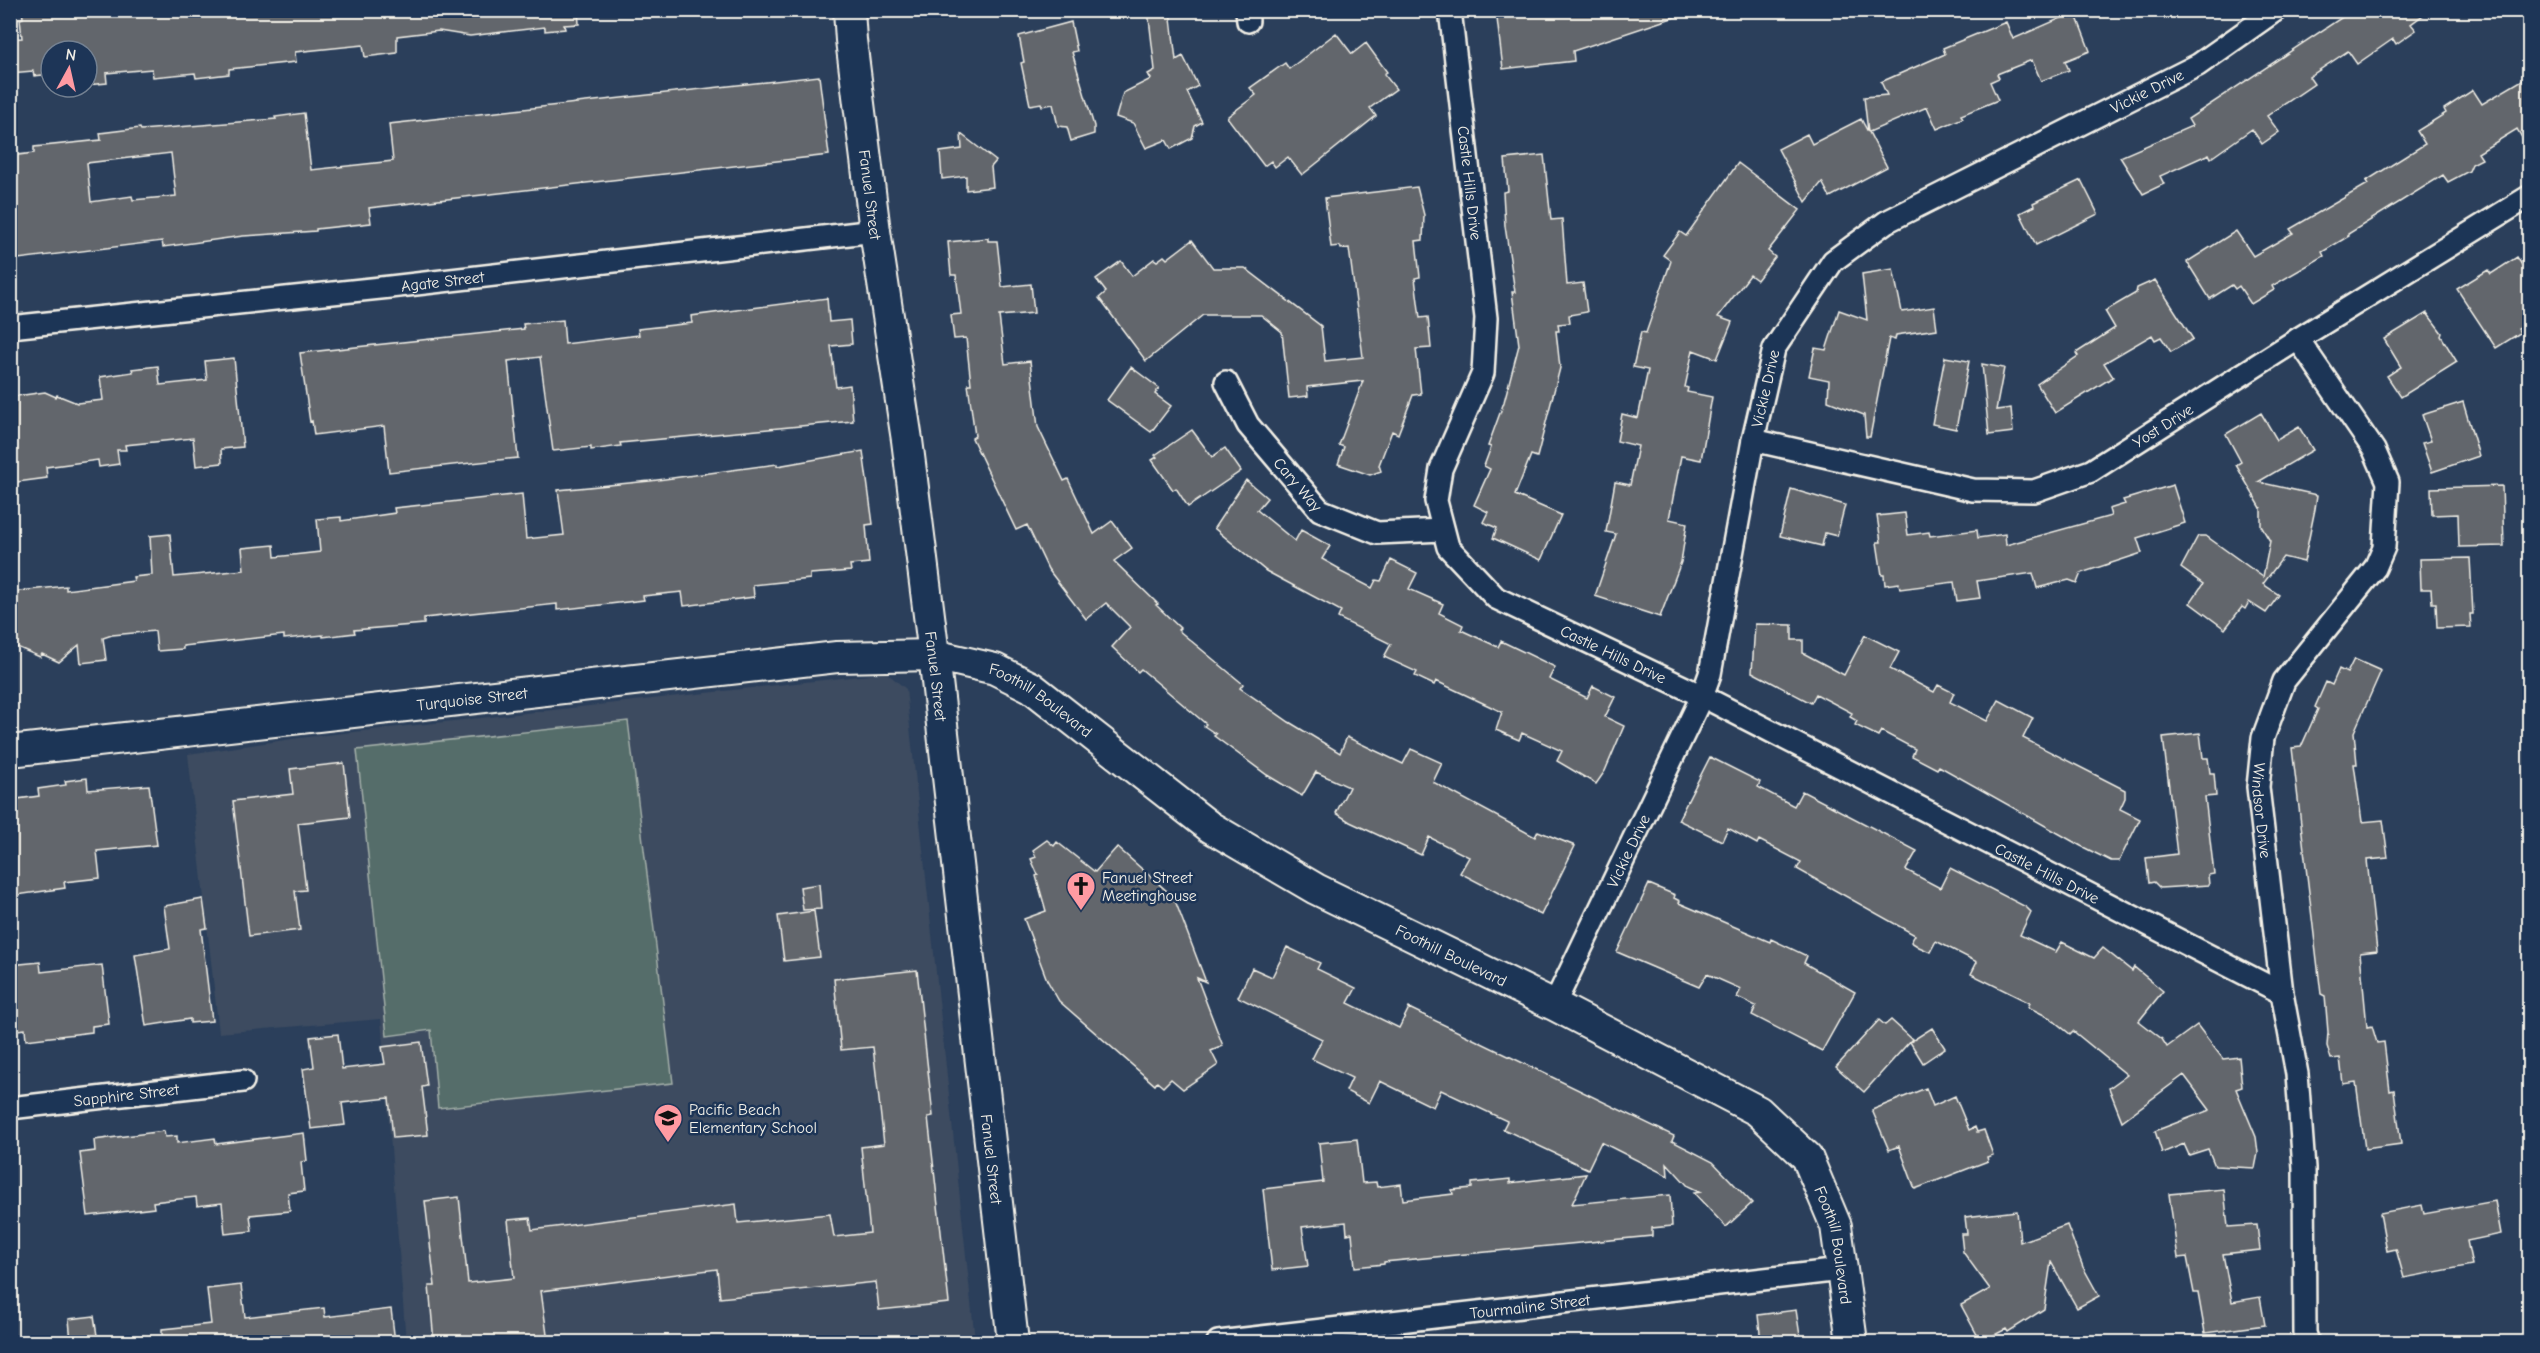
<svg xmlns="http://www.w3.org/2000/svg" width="2540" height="1353" font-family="'Comic Neue',sans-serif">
  <rect width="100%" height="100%" fill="#2b3f5b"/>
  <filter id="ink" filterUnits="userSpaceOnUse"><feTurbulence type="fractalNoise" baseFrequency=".0167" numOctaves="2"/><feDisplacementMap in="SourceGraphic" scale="12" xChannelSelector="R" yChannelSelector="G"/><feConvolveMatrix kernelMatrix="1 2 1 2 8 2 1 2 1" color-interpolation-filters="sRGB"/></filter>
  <g filter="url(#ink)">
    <path fill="#3c4b60" d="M887,673l19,16 69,651 -22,2h-547l-25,-323 -162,14 -31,-279 111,-16z"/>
    <path fill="#546d6a" stroke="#a4afa9" stroke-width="1.5" d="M628,721l45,362 -235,25 -7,-78 -44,6 -30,-286z"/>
    <path fill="#62666c" stroke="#f4f1e8" stroke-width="1.5" fill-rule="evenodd" d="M22,10h556l1,14 -15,1 1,4 -20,2v-4l-75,9 -31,-5 -42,5v17l-32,4 -2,-12 -68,7 1,10 -67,7v5l-33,4 -1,-5 -42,4 -1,-8 -46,4 1,10 -20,2v-34h-36v23l-17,2 -1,-5 -23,2v-34l12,-1 -2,-19 3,-1z
      M1148,10h22l6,50 7,-4 15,30 -11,6 15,30 -7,4 -3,12 -21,11 -5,-9 -20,8 -13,-25 -17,-6 7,-24 28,-14 -3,-5 7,-4z
      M1496,10h187l1,4 -111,37 1,10 -71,8z
      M2353,10h77l-19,14 5,6 -20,14 -3,-5 -36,25 -9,-13 -39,26 5,7 -47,32 12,16 -17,12 -10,-15 -41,29 -2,-4 -49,22 4,8 -21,10 -23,-37 72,-31 -4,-7z
      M2075,12l15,39 -25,10 4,9 -28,11 -9,-21 -35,14 2,4 -9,4 8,18 -37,15 2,3 -26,11 -10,-22 -58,25 18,35 -57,30 -8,-15 -16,20 -28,-53 29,-15 5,10 49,-25 7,13 -4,-35 23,-2 -6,-13 64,-28 -2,-6 63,-26 7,17z
      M1071,22l6,29 -5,1 22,74v8l-23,7 -4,-14 -9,-1 -5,-22 -11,2 -1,-3 -11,2 -9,-42 3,-1 -5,-26z
      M1336,33l16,21 14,-11 21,29 -3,2 12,15 -26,19 6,8 -74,59 -14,-18 -13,10 -4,-6 -7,5 -37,-49 29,-22 -6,-7 35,-25 4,6z
      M819,76l10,79 -460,53 2,15 -55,6v2l-73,5 -80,11 -1,-6 -152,19v-63h3l-3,-41 24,-3v-6l67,-7 -1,-7 40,-5 1,2 135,-11 -1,-2 29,-4 7,57 82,-9 -4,-37zM171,153l5,43 -43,4 -1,-4 -41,6 -4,-39z
      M2529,76v74l-12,-21 -39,24 4,6 -10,5 -3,7 -21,11 -5,-7 -95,59 1,2 -27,16 2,4 -52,30 2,4 -23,14 -12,-18 -4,3 -3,-4 -22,14 -23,-37 49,-31 17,25 40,-23 -3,-4 78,-45 -2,-3 59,-37 -8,-13 29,-18 -2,-4 29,-19 9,14z
      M961,134l35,27 -5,6 2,20 -27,3v-14l-24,3 -2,-27 22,-3z
      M1544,155l7,65 11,-1 5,66 16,-2 4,29 -18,3 1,8 -12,1 1,7h-3l4,37 -23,89 -6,-2 -16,40 46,20 -20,45 -48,-22 4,-10 -14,-6 5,-10 -14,-7 16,-36 -6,-3 7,-19 -3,-1 16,-44 15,-57 -7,-53h3l-10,-66 -2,-34 5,-1 -3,-32z
      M1738,163l62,47 -32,41 7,6 -18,23 -7,-5 -32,42 14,5 -15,37 -24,-9 -8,37 3,1 -1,4 25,5 -11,63 -20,-4 -12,63 18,4 -6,39 -21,55 -65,-21 21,-62 -10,-2 9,-50 15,3 8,-39 -21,-5 5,-27 16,4 10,-48 -15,-3 8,-35 5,1 25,-72 -8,-6 17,-23 6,4z
      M2081,180l17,34 -62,31 -16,-32 14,-7 -1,-3z
      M1417,187l7,28 -1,25 -7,1 4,36 -5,1 5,40 8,-1 3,31 -15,1 5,45 -8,1 -15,39 -6,-3 -13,34 2,6 -11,4 -32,-11 6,-17 -5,-2 24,-64 -56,6 1,9 -19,2 -7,-66 -21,-17h-58l-57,46 -47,-63 7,-6 -10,-13 25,-18 11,15 22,-17 3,2 7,-5 3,3 25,-19 21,28h32l76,58 4,35 38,-4 -14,-109 -8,1 -1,-3 -9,1 -6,-49z
      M988,238v3h9l5,46 29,-3 3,29 -35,3 6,48 25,-3 8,66 26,54 4,-2 26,55 18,-13 20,27 -18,13 44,43 -2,1 24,23 -2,2 65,54 -3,4 49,34 51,31 7,-16 56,27 8,-15 31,14 -9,19 102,55 3,-6 37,15 -34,69 -81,-42 9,-16 -40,-20 -8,18 -71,-33 -14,-9 13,-26 -33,-15 -14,24 -35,-21 -53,-39 2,-2 -12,-8 2,-2 -65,-55 -3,3 -26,-25 18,-20 -24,-24 -20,16 -38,-50 -21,-44 -11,5 -44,-92 3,-2 -7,-52h3l-5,-46 -12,1 -3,-24 10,-1 -5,-39h-5l-3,-33z
      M2517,257l12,19v47l-11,6 2,4 -24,15 -39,-59 31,-19 3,4z
      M1893,269l9,43 32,-5 3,22 -41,6 -1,5 -6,-2 -19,99h-4l-2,-22 -36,-14 1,-21 -20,-4 6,-28 11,2 13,-40 28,10 -5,-46z
      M2155,280l38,59 -22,13 -10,-15 -6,3 -3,-5 -48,28 9,14 -58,36 -18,-29 41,-28 -2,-3 39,-25 -10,-17 31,-18 1,-5z
      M827,298l2,24 21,-2 2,24 -21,2 5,41 14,-2 3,36 -233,22 1,3 -30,4v-3l-38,4 -13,-94 -32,4 10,97 -129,14 -5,-46 -70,9 -2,-14 -2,1 -10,-69 224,-24 -1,-5 40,-4 2,24 74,-9 -1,-6 54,-6 -1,-7z
      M2427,313l15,20 -1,3 16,26 -56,35 -14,-21 14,-9 -17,-28z
      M1945,357l24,4 -13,68 -24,-5z
      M234,358l9,89 -22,2 1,14 -26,3 -3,-28 -68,7 1,5h-9l2,14 -20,3 -1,-7 -52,7 1,11 -37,5v-86l35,-5 11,5 1,-2 20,8 26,-3 -3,-23 33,-5 -1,-3 26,-3 2,19 47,-5 -2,-19z
      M1982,364l22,4 -8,42 15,-2 2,24 -24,3z
      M1131,367l28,21 -4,6 16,12 -20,26 -44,-32z
      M2463,402l16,54 -47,16 -10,-29 9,-2 -9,-26z
      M2261,413l16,27 22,-13 14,23 -55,32 59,13 -2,14 -11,53 -21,-5 -20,27 16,11 -13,18 -17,-11 -4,7 -3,-2 -17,22 -35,-26 13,-19 -22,-16 17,-32h8l57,41 7,-36 -9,-15v-18l-25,-43 5,-3 -15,-28z
      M1192,430l20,27 13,-9 16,23 -53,36 -12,-19 -3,2 -21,-30 5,-3 -2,-2z
      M863,451l10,73 -7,1 3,38 -19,2 1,6 -41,3v5l-57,6 1,12 -70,9 -2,-14 -39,4 1,4 -87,10v-6l-133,14v6l-70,6 1,3 -32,4v-2l-39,4v-4l-101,11v3l-26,2 -2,-20 -43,4 -9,3 3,22 -25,3 -2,-18 -20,17 -17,-8 -2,3 -30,-13v-52l56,-6v4l68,-9 -1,-4 19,-2 -2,-39 20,-2 4,43 70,-7 -2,-22 32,-3 1,12 45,-5 -3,-33 24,-2v4l54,-8 -1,-5 65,-7 63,-7 4,45 38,-4 -6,-45 92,-9 127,-17v2z
      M1246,480l21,18 -10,12 38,31 6,-11 29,16 -8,13 18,10 -1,2 33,17 4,-8 5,1 10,-21 26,13 -8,16 34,15 -4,9 24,12 -2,5 37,17 3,-6 54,26 -6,12 38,19 6,-12 22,11 -10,20 19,9 -19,45 -9,13 -39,-23 5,-10 -40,-18 -3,7 -23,-10 6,-18 -66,-31 -2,4 -19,-9 2,-4 -33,-15 7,-13 -53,-26 3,-7 -75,-40 -52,-43z
      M2173,485l12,38 -48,15 5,15 -61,20 -4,10 -8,-3 -32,8 -4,-15 -56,8 3,17 -23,3 -3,-19 -54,7 -1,-6 -14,2 -1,-10h-2l-5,-33h4l-4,-26 28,-3 3,22 21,-3 1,4 47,-6 1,8 27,-4 1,11 105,-29 -2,-7 16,-5 -2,-4z
      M2502,486l2,60 -45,1 -1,-33 -26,1 -1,-27z
      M1791,489l54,16 -8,31 -12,-3 -3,13 -42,-10z
      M2470,558l3,56h-3l1,13 -34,1 -1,-25h-4l-1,-14h-10l-1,-30z
      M1755,624l37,1v15h11v13l41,22 21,-40 34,17 -9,17 44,23 4,-7 16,8 -4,9 37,19 12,-21 34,18 -10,20 102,52v8l-5,11 20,10 -21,42h-8l-30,-15 -142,-80 -2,3 -25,-13 3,-7 -34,-18 -3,5 -23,-11 2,-4 -7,-4 2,-4 -36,-19 -5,9 -59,-31z
      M2354,659l27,12 -27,61 3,32h-3l8,58 21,-2 5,38 -21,2 10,91 -17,2 7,74 5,-1 5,17 7,-1 6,49 4,-1 7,54 -36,5 -9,-67 -13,2 -3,-26 -9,1 -4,-13 1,-14 -3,-36 -4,-2 -29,-246 9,-1 17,-38 -3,-2 11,-25 6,3 7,-16 8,4z
      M2200,733l3,25h5l2,15h4l2,23 -11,1 9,77 -6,1 1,10 -49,3 -6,-6 -5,1 -3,-25 31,-4 -14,-117z
      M1710,757l50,25 -2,5 36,19 8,-15 115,60 -11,19 34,18 10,-20 76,39 5,5 -11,23 36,17 6,-10 32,16 9,-10 29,23 2,-4 29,24 -24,30 23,18 5,8 30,-22 26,34 16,-2 3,30 -6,2 20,48 2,16 -3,15 -40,-2 -7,-17 -19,6 -5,-11 -22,9 -7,-22 55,-21 -26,-35 -62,46 -13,-33 18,-13 -54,-44 -3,3 -20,-16 -22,-11 2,-4 -59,-29 6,-12 -41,-21 -6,11 -11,-5 -8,-5 4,-7 -118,-66 4,-7 -42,-22 -2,4 -29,-16 -6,13 -44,-21z
      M344,763l6,54 -52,6 8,67 -11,1 5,39 -51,6 -16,-135 60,-7 -3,-25z
      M87,778l1,12 61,-5 8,60 -60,6 3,27 -36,4 1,6 -48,7 -7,-45v-50l29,-4 -1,-7 28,-4 -1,-4z
      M1047,840l7,6 3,-4 38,30 22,-25 51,45 8,11 30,79 -9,-4 26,68 -12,5 7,14 -35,24 -12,-10 -8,8 -6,-5 -2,3 -96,-84 -12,-21 -23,-61 22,-8 -10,-35 2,-1 -7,-16 5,-2 -3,-7z
      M819,884l2,25 -18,1 -3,-23z
      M1649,884l26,11 -1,3 6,3 -1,2 91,39 1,-3 36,17 -3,7 51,29 -33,59 -70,-36 4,-9 -19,-9 4,-8 -34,-15 -8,13 -82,-35z
      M203,899l4,29 -6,1 11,92 -22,2v-4l-44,7 -11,-71 35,-6 -6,-43z
      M814,911l6,46 -36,4 -6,-45z
      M1287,947l33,16 -3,6 39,19 -8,15 51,25 10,-20 265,128 -2,5 41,21 39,41 -26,24 -32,-34 7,-1 -13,-6 -21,-23 1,13 -67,-34 -13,27 -85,-40 4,-8 -66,-31 -8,17 -53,-26 -11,22 -23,-12 6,-13 -40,-19 10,-20 -84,-42 14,-29 20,9z
      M40,962l1,10 61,-7 7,59 -17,2v6l-66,8 -1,-11 -15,2v-66z
      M917,970l16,146 -5,1 21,186 -70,7 -3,-28 -156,16 -3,-29 -176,22 7,51h-114l-5,-56h6l-10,-85 34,-4 9,86 46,-5 -6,-58 22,-2 2,12 204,-26 2,19 92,-9 4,23 36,-4 -9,-86 23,-3 -11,-97 -32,3 -7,-71z
      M1879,1020l6,5 6,-5 21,19 -48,53 -28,-25z
      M1932,1028l13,20 -22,15 -13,-21z
      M338,1034l4,35 43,-5 -3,-17 39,-5 6,44 -5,1 6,48 -35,3 -4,-40 -47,5 3,22 -34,4 -8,-60 11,-2 -4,-30z
      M1926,1088l7,18 22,-10 14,34 6,-3 2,5 7,-2 9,25 -6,2 1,4 -73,28 -16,-43 -10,4 -17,-40z
      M164,1131l1,6 12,-1v7l38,-5 1,6 88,-11 3,28 -6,1 3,29 -16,2 2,18 -40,4 2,16 -27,3 -3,-31 -25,3 -1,-9 -43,5 1,6 -66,8 -8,-63 15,-2 -1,-11z
      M1357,1139l5,44 14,-1 1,5 24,-3 2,16 50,-6 -1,-4 20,-2v-5l38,-4v4l76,-9 -14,30 98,-9 2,31 -20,2v8l-268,26v2l-29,3 -3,-34 -5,1 -1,-12 -44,5 6,39 -36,4 -9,-81 60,-7 -4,-39z
      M2224,1189l4,38 29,-2 3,25 -37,4 9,48 28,-5 5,28 -60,8 -7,-40h-4l-7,-36 -9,1 -9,-64z
      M2495,1201l6,33 -34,7 5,24 -68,13 -8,-29 -9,2 -7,-38 42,-8 2,9z
      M2017,1211l3,31 47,-17 16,42 16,29 -22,12 -26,-46 -7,47 -36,23 -2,-3 -25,13 -20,-37 29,-16 -27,-37 -2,-18h6l-2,-17z
      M241,1285l4,32 79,-9 1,9 66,-8 4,33h-233v-13l49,-5 -4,-35z
      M1796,1310l5,32h-40l-3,-27z
      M94,1316l4,26h-27l-2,-23z"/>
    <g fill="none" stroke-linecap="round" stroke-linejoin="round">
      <g stroke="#f4f1e8" stroke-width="26">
        <g id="street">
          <path d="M1247,10l1,11"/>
          <path id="s1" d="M1450,10l36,308 -3,55 -42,96 -5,32 12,46 48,51 206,98 580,297"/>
          <path id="s2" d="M10,327l380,-40 485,-56"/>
          <path id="s3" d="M2298,339l76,111 14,32 -4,65 -9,21 -91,113 -21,57 -5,49 24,206 15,81 7,94 1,165 3,9"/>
          <path id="s4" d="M1226,382l22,43 72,85 57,23 66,-3"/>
          <path id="s5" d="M1753,440l220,50 61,1 57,-20 207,-132 232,-143"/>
          <path id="s6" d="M1554,1005l148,-309 8,-22 43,-234 21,-91 59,-88 53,-39 312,-157 78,-55"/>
          <path id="s7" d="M10,1108l233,-27"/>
          <path id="s8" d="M1218,1342l623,-72"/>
        </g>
      </g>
      <g stroke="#f4f1e8" stroke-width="34">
        <g id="secondary">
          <path id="s9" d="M849,10l2,30 24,191 32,209 27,215 79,687"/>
          <path id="s10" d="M10,751l827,-94 97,-2 61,14 36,18 179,140 106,62 238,116 204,106 49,46 29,69 16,116"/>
        </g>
      </g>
      <use href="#street" stroke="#1d3557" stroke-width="21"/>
      <use href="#secondary" stroke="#1d3557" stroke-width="30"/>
    </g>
  </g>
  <defs>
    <g id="church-pin" transform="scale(1.5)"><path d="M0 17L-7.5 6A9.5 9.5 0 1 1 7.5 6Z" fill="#ff9aa2" stroke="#1d3557"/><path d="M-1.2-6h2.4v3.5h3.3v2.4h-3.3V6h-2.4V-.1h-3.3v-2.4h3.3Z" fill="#111"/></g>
    <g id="school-pin" transform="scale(1.5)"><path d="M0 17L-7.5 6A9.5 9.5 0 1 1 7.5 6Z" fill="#ff9aa2" stroke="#1d3557"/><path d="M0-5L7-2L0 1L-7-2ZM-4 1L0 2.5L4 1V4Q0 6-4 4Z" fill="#111"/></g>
  </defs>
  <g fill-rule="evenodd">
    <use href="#church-pin" x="1081" y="886"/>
    <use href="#school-pin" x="668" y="1118"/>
  </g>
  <g text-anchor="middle" stroke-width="5" stroke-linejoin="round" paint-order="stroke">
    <g font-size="16" fill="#f4f1e8" stroke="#1d3557">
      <text dy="6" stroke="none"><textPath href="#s6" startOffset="1161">Vickie Drive</textPath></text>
      <text dy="6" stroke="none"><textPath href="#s1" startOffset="174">Castle Hills Drive</textPath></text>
      <text dy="6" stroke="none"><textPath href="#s9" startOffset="186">Fanuel Street</textPath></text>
      <text dy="6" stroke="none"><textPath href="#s2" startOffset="435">Agate Street</textPath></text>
      <text dy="6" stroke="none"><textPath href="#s6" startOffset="657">Vickie Drive</textPath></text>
      <text dy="6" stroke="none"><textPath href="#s5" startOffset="432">Yost Drive</textPath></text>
      <text dy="6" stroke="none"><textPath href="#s4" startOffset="126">Cary Way</textPath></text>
      <text dy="6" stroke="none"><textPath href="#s1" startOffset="750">Castle Hills Drive</textPath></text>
      <text dy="6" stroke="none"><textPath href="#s9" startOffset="672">Fanuel Street</textPath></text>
      <text dy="6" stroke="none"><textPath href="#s10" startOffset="465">Turquoise Street</textPath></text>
      <text dy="6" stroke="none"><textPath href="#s10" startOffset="1047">Foothill Boulevard</textPath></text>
      <text dy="6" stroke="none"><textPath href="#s3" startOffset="536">Windsor Drive</textPath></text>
      <text dy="6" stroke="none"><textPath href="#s6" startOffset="171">Vickie Drive</textPath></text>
      <text dy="6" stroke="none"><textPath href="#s1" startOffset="1236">Castle Hills Drive</textPath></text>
      <text dy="6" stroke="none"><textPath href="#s10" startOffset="1533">Foothill Boulevard</textPath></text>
      <text dy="6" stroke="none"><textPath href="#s7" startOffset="117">Sapphire Street</textPath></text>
      <text dy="6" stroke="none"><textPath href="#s9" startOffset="1158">Fanuel Street</textPath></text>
      <text dy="6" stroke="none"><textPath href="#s10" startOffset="2037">Foothill Boulevard</textPath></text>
      <text dy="6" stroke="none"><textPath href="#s8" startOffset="314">Tourmaline Street</textPath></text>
    </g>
    <g font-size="16" fill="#f4f1e8" stroke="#1d3557" text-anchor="start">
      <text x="1102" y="883">Fanuel Street<tspan x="1102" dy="18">Meetinghouse</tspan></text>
      <text x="689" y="1115">Pacific Beach<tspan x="689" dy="18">Elementary School</tspan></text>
    </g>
  </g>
  <rect width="2540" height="1353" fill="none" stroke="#1d3557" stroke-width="36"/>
  <rect x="18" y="18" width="2504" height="1317" fill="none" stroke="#f4f1e8" stroke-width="2" filter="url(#ink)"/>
  <g transform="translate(69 69) rotate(8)"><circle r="28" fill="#1d3557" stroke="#738091" stroke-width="1.5"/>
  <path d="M0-4.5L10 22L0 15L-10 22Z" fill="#ff9aa2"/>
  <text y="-9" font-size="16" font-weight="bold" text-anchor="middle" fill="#f4f1e8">N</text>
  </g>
</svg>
